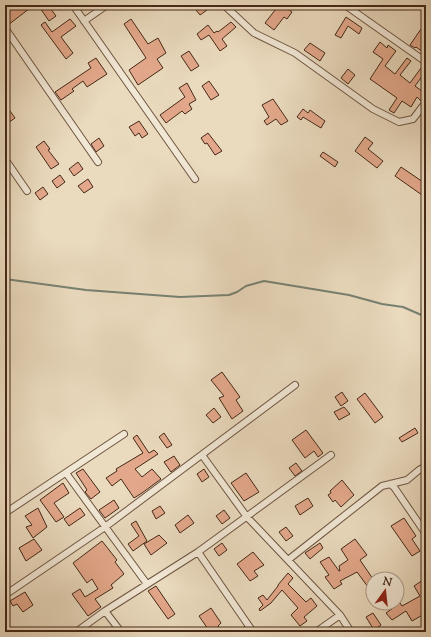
<svg xmlns="http://www.w3.org/2000/svg" width="431" height="637" font-family="'Sorts Mill Goudy',serif">
  <rect width="100%" height="100%" fill="#eadabe"/>
  <filter id="stains"><feTurbulence type="fractalNoise" baseFrequency=".005" numOctaves="4"/><feColorMatrix values="0 0 0 0 .2 0 0 0 0 .09 0 0 0 0 .02 0 0 0 .5 -.17"/></filter>
  <radialGradient id="worn" r=".72"><stop offset=".6" stop-color="#630" stop-opacity="0"/><stop offset="1" stop-color="#630" stop-opacity=".3"/></radialGradient>
  <g fill="none" stroke-linecap="round" stroke-linejoin="round">
    <path stroke="#778172" stroke-width="2" d="M5,279l81,11 94,7 49,-2 8,-3 9,-6 18,-5 85,14 33,9 21,3 23,10"/>
  </g>
  <path fill="#e3a88b" stroke="#452917" d="M15,5h19l-26,20 -3,-4v-9z
    M38,5h10l8,11 -7,5z
    M192,5h22l-14,10z
    M279,5h4l9,7 -5,7 -3,-2 -10,13 -9,-7z
    M346,17l16,11 -3,6 -11,-8 -7,12 -6,-3z
    M70,19l6,7 -15,11 12,16 -7,6 -25,-34 4,-3 7,10z
    M131,19l17,25 10,-6 8,15 -9,6 6,9 -25,17 -9,-15 17,-12 -22,-34z
    M231,22l5,5 -14,12 5,7 -7,5 -11,-16 -8,5 -4,-6 11,-9 6,8 3,-2 1,1z
    M421,29l5,3v22l-10,-7 -1,1 -5,-3z
    M380,42l7,6 1,-3 8,6 -11,15 10,8 12,-16 4,3 -11,14 10,8 11,-15 5,3 -11,15 11,8 -2,4 -3,3 -4,-4 -6,10 -9,-6 -8,12 -5,-3 8,-12 -27,-19 13,-20 -10,-7z
    M310,43l15,10 -5,8 -16,-11z
    M189,51l10,15 -8,5 -10,-15z
    M96,58l11,16 -20,13 -4,-6 -11,8 2,2 -13,9 -6,-8 36,-24 -3,-5z
    M348,69l7,6 -7,9 -7,-6z
    M209,81l10,14 -8,5 -9,-14z
    M187,83l9,17 -7,4 3,5 -7,5 -3,-3 -16,12 -6,-8 25,-18 -6,-9z
    M273,99l15,22 -7,4 -5,-6 -9,6 -3,-4 5,-4 -7,-12z
    M5,104l10,14 -10,7z
    M303,109l5,4 2,-3 15,11 -4,7 -18,-11 -2,3 -4,-3z
    M139,121l9,13 -6,4 -3,-5 -4,3 -6,-9z
    M208,133l14,18 -7,4 -8,-12 -2,1 -4,-6z
    M365,137l8,6 -5,6 15,12 -6,7 -22,-17z
    M99,138l5,8 -8,6 -5,-8z
    M44,141l6,8 -2,1 11,14 -8,5 -15,-22z
    M323,152l15,10 -3,5 -15,-11z
    M78,162l5,7 -9,7 -5,-7z
    M401,167l25,17v6l-4,5 -27,-19z
    M60,175l5,7 -8,6 -5,-7z
    M88,179l5,8 -9,6 -6,-7z
    M43,187l5,7 -8,6 -5,-7z
    M222,372l18,25 -4,3 7,11 -11,8 -13,-21 5,-2 -13,-16z
    M342,392l6,9 -7,5 -6,-9z
    M365,393l18,24 -8,6 -18,-24z
    M344,407l6,7 -11,6 -5,-8z
    M214,408l7,9 -8,6 -7,-8z
    M415,428l3,5 -16,9 -3,-4z
    M306,430l17,23 -5,4 -4,-6 -9,7 -13,-18z
    M164,433l8,12 -5,3 -8,-11z
    M137,435l12,18 5,-3 4,4 -23,15 7,8 10,-8 9,10 -19,14 -8,5 -13,-19 -9,7 -6,-8 11,-7 -1,-2 27,-16 -10,-15z
    M174,456l6,9 -9,7 -7,-10z
    M296,463l6,8 -7,5 -6,-8z
    M83,469l17,23 -9,7 -6,-7 2,-2 -11,-17z
    M204,469l5,8 -7,5 -5,-8z
    M246,473l13,19 -15,9 -13,-18z
    M342,480l12,15 -13,12 -6,-7 -2,2 -5,-7 3,-2 -1,-2z
    M63,483l6,10 -15,10 10,14 -8,5 -16,-22z
    M308,498l5,8 -13,9 -5,-9z
    M114,500l5,8 -14,10 -6,-8z
    M160,506l5,7 -9,6 -4,-8z
    M38,508l9,19 -14,11 -7,-11 6,-2 -7,-9z
    M80,508l5,7 -16,11 -5,-7z
    M224,510l6,8 -8,6 -6,-8z
    M188,515l6,8 -14,10 -5,-8z
    M404,518l12,18 -4,3 8,12 -8,5 -21,-30z
    M136,521l11,20 -14,10 -5,-7 11,-8 -8,-12z
    M286,527l7,9 -7,5 -7,-9z
    M159,535l8,8 -16,12 -7,-11z
    M34,539l8,11 -16,11 -7,-13z
    M355,539l12,16 -7,5 13,19v4l-5,4 -11,-15 -17,9 2,3 -8,5 -9,-12 4,-2 -9,-13 9,-5 10,14h1l-1,-5 9,-6 -7,-11z
    M102,541l15,19 -2,2 9,12 -13,11 2,3 -18,11 6,8 -13,9 -16,-22 8,-5 5,8 13,-8 -6,-10 -5,4 -14,-20z
    M222,543l5,7 -8,6 -5,-7z
    M320,543l3,5 -13,11 -5,-6z
    M253,552l11,13 -10,6 4,5 -8,5 -13,-17z
    M288,573l5,5 -5,6 18,18 5,-4 6,8 -13,11 3,4 -7,5 -9,-11 7,-7 -16,-18 -11,13 -11,8 -1,-2 4,-4 -5,-7 5,-3 4,5 11,-14v-1z
    M426,578v35l-14,8 -6,-10 -14,9 -6,-7 10,-7 -2,-3h6l2,3 18,-10 -6,-10z
    M156,586l19,28 -7,5 -20,-28z
    M25,592l8,13 -10,7 -6,-8 -4,2 -3,-5z
    M211,608l10,15 -3,3 5,6h-13l-11,-16z
    M373,613l8,12 -7,5 -8,-13z"/>
  <g fill="none" stroke-linecap="round" stroke-linejoin="round">
    <g stroke="#6e5541" stroke-width="8">
      <path id="street" d="M73,5l122,174
        M224,5l30,28 41,20 78,56 26,13 14,-3 13,-17
        M345,5l81,57
        M84,21l23,-16
        M5,28l93,134
        M5,159l22,32
        M202,455l45,62 93,98 11,17
        M66,473l81,111
        M390,484l4,3 32,47
        M5,513l119,-79
        M198,552l55,80
        M288,560l94,-74 25,-6 12,-10 7,-4
        M5,595l100,-68 190,-142
        M105,611l16,21
        M76,632l29,-21 93,-59 133,-97
        M316,632l24,-17"/>
    </g>
    <use href="#street" stroke="#f1e7d5" stroke-width="6"/>
  </g>
  <rect width="431" height="637" fill="none" stroke="#eadabe" stroke-width="20"/>
  <rect x="6" y="6" width="419" height="625" fill="none" stroke="#452917" stroke-width="2"/>
  <rect x="10" y="10" width="411" height="617" fill="none" stroke="#452917"/>
  <g transform="translate(385 591) rotate(15)"><circle r="19" fill="#f1e7d5" stroke="#ac9b89"/>
  <path d="M0-3L7 15L0 10L-7 15Z" fill="#8f2418"/>
  <text y="-6" font-size="11" font-weight="bold" text-anchor="middle" fill="#452917">N</text>
  </g>
  <rect width="100%" height="100%" filter="url(#stains)"/>
  <rect width="100%" height="100%" fill="url(#worn)"/>
</svg>
